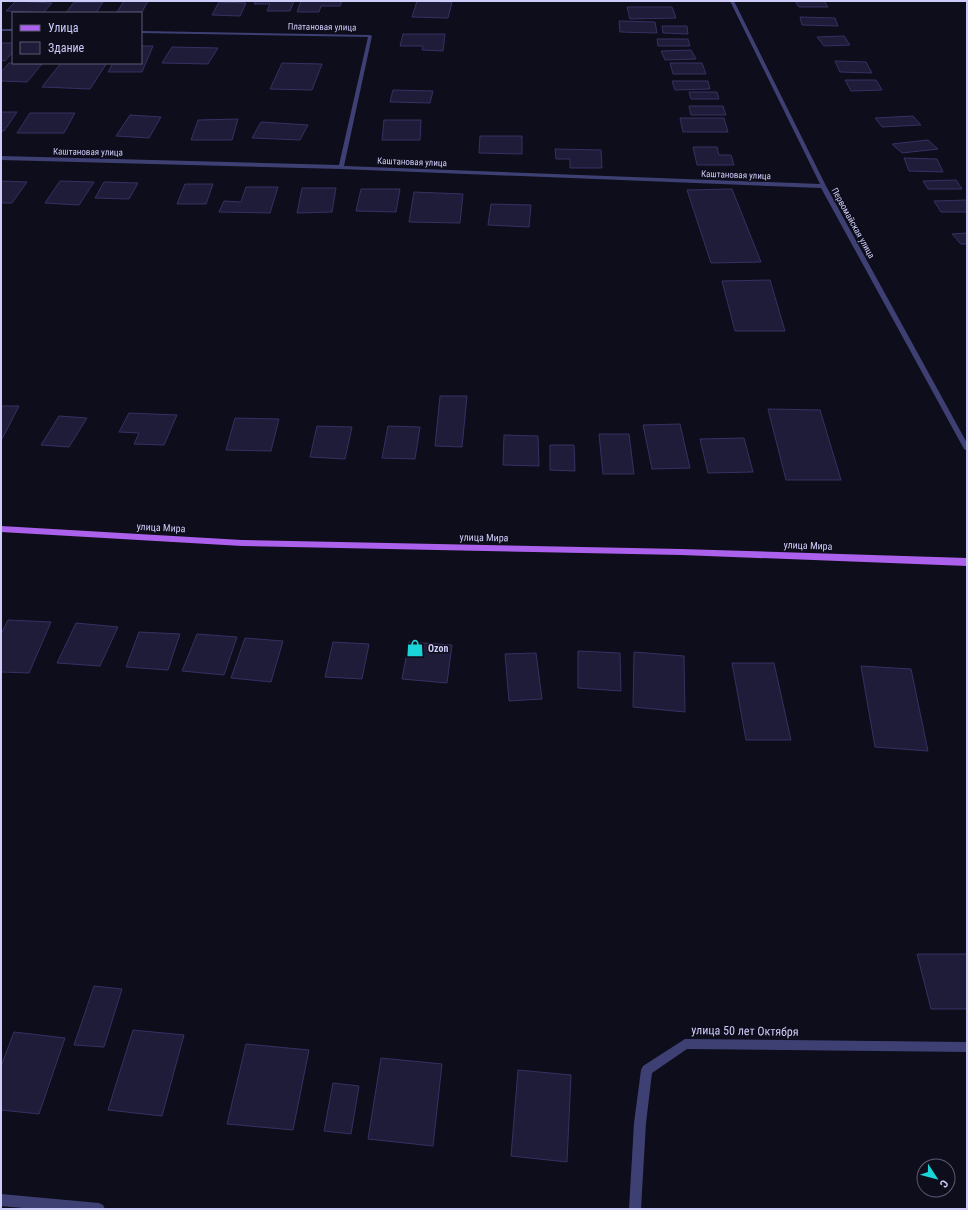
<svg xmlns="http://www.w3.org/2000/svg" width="968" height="1210" font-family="'Roboto Condensed',sans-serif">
  <rect width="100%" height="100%" fill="#0e0d1b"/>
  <path fill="#1f1c39" stroke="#363063" d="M16,1l36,2 -9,10 -37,-2z
    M124,1h24l-6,11h-25z
    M256,1h38l-4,10h-23l3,-7h-16z
    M301,1h41l-2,5h-19l-2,6h-22z
    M417,1l35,1 -4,16 -36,-1z
    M795,1h29l4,6h-29z
    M74,2h29l-7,11h-30z
    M219,2l27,1 -6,13 -28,-1z
    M627,7h45l4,11 -46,1z
    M800,17l35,1 3,8 -36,-1z
    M619,21l36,1 2,11 -37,-1z
    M662,26h25l1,8 -25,-1z
    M403,34h42l-2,17 -21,-1 1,-4h-23z
    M844,36l6,9 -26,1 -7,-9z
    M657,39h31l2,7h-32z
    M1,43h12v9l-8,9 -4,-1z
    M141,46h12l-11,26h-34l5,-9h28z
    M172,47l46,1 -10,16 -46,-1z
    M691,50l5,9 -31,1 -4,-9z
    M835,61l31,1 6,11 -32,-1z
    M9,63l33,1 -15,18 -26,-1v-9z
    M61,63h46l-17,26 -48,-2z
    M282,63l40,1 -10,26 -42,-1z
    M670,63h32l4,11h-33z
    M845,80h31l6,10 -31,1z
    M672,81h36l2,8 -35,1z
    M393,90l40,1 -3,12 -40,-1z
    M689,92h28l2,7h-28z
    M689,106h34l3,9h-35z
    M1,112h16l-13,19h-3z
    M30,113h45l-11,20h-47z
    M130,115l31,2 -12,21 -33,-2z
    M913,116l8,9 -39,2 -7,-9z
    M680,118h44l4,14h-45z
    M238,119l-6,21h-41l7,-20z
    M384,120h37l-1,20h-38z
    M261,122l47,3 -8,15 -48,-2z
    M480,136h42v18l-43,-1z
    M928,140l10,9 -36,4 -10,-9z
    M693,147h24l2,8h12l3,10h-37z
    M555,149l46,1 1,18h-32v-9h-14z
    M904,158l33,1 6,13 -34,-1z
    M956,180l6,9h-34l-5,-8z
    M1,181l26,1 -15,21h-11z
    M60,181l34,1 -15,23 -34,-2z
    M104,182l34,1 -9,16 -34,-1z
    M185,184h28l-7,20h-29z
    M246,187h32l-8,26 -51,-1 5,-11 17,1z
    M302,188h34l-4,24 -35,1z
    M361,189h39l-4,23 -40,-1z
    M732,189l29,73 -50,1 -24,-73z
    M414,192l49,2 -3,29 -51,-1z
    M967,200v12h-26l-7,-11z
    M491,204l40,1 -2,22 -41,-2z
    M967,233v11h-6l-9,-10z
    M770,280l15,51h-50l-13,-50z
    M440,396h27l-5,51 -27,-1z
    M1,406h18l-17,33h-1z
    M768,409l52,1 21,70h-55z
    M129,413l48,2 -13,30 -30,-1 5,-11 -20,-1z
    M59,416l28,2 -18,29 -28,-2z
    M235,418l44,1 -8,32 -45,-1z
    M680,424l10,44 -38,1 -9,-44z
    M317,426l35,1 -7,32 -35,-2z
    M388,426l32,1 -5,32 -33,-1z
    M599,434h30l5,40h-31z
    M504,435l34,1 1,30 -36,-1z
    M744,438l9,34 -45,1 -8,-34z
    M550,445h24l1,26 -25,-1z
    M8,620l43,2 -22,51 -28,-1v-38z
    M76,623l42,4 -18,39 -43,-3z
    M139,632l41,2 -12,36 -42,-3z
    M197,634l40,3 -13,38 -42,-4z
    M245,638l38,3 -12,41 -40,-4z
    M333,642l36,2 -7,35 -37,-2z
    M409,642l43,3 -5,38 -45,-4z
    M578,651l42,2 1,38 -43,-3z
    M634,652l50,4 1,56 -52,-5z
    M536,653l6,46 -33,2 -4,-47z
    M732,663h42l17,77h-45z
    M861,666l50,3 17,82 -53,-4z
    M917,954h50v55h-36z
    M94,986l28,3 -18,58 -30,-2z
    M133,1030l51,5 -22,81 -54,-6z
    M14,1032l51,6 -26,76 -38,-4v-44z
    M246,1044l63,6 -16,80 -66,-6z
    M381,1058l61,6 -9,82 -65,-7z
    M518,1070l53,5 -4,87 -56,-6z
    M333,1083l26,3 -8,48 -27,-3z"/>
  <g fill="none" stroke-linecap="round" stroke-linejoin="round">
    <path fill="#3e4074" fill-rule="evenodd" d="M730,1h4l92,185 141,257v8l-3,-2 -143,-261 -480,-19 -340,-9v-4l338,9 29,-128 -227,-4v-2l229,4 2,1 -28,130 476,18z
      M1,29h12v2h-12z
      M685,1039l282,3v10l-280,-3 -35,24 -6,50 -5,86h-12l5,-86 7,-53 2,-4z
      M1,1194l98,9 4,2 2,4h-71l-33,-3z"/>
    <path fill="#ac61ec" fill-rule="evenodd" d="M1,526l241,14 439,9 286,9v8l-286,-11 -439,-9 -241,-14z"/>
  </g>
  <defs>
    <g id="shop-bare" transform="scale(1.38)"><path d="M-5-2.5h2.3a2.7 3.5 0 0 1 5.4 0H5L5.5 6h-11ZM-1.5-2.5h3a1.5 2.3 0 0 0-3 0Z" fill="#1ad5d7" stroke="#0e0d1b" stroke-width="2.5" paint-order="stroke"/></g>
  </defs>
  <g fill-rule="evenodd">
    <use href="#shop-bare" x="415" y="648"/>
  </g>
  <g text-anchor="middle" stroke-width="3" stroke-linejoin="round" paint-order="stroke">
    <g font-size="9" fill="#cecdf9" stroke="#0e0d1b">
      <text transform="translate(322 27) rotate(1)" y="3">Платановая улица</text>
      <text transform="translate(88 152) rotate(1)" y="3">Каштановая улица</text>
      <text transform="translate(412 162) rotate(2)" y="3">Каштановая улица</text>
      <text transform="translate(736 175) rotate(2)" y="3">Каштановая улица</text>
      <text transform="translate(853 223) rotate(61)" y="3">Первомайская улица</text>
    </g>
    <g font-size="10" fill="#cecdf9" stroke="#0e0d1b">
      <text transform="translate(161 527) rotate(3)" y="4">улица Мира</text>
      <text transform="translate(484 537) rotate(1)" y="4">улица Мира</text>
      <text transform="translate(808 545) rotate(2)" y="4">улица Мира</text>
    </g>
    <g font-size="10" font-weight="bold" fill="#cecdf9" stroke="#0e0d1b" text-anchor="start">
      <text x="428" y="652">Ozon</text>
    </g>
    <g font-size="12" fill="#cecdf9" stroke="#0e0d1b">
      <text transform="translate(745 1031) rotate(1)" y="4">улица 50 лет Октября</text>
    </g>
  </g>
  <rect width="968" height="1210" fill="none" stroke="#cecdf9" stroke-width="4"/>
  <rect x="12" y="12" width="130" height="52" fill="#0e0d1b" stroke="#5b5a74"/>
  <rect x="20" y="25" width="20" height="6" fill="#ac61ec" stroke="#5b5a74"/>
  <text x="48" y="32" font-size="12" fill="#cecdf9">Улица</text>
  <rect x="20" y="42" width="20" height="12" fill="#1f1c39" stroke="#5b5a74"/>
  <text x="48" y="52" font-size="12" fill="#cecdf9">Здание</text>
  <g transform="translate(936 1178) rotate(126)"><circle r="19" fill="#0e0d1b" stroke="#5b5a74"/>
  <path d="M0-3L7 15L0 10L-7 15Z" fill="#1ad5d7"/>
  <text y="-6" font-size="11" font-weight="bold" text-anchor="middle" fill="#cecdf9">С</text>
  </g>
</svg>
